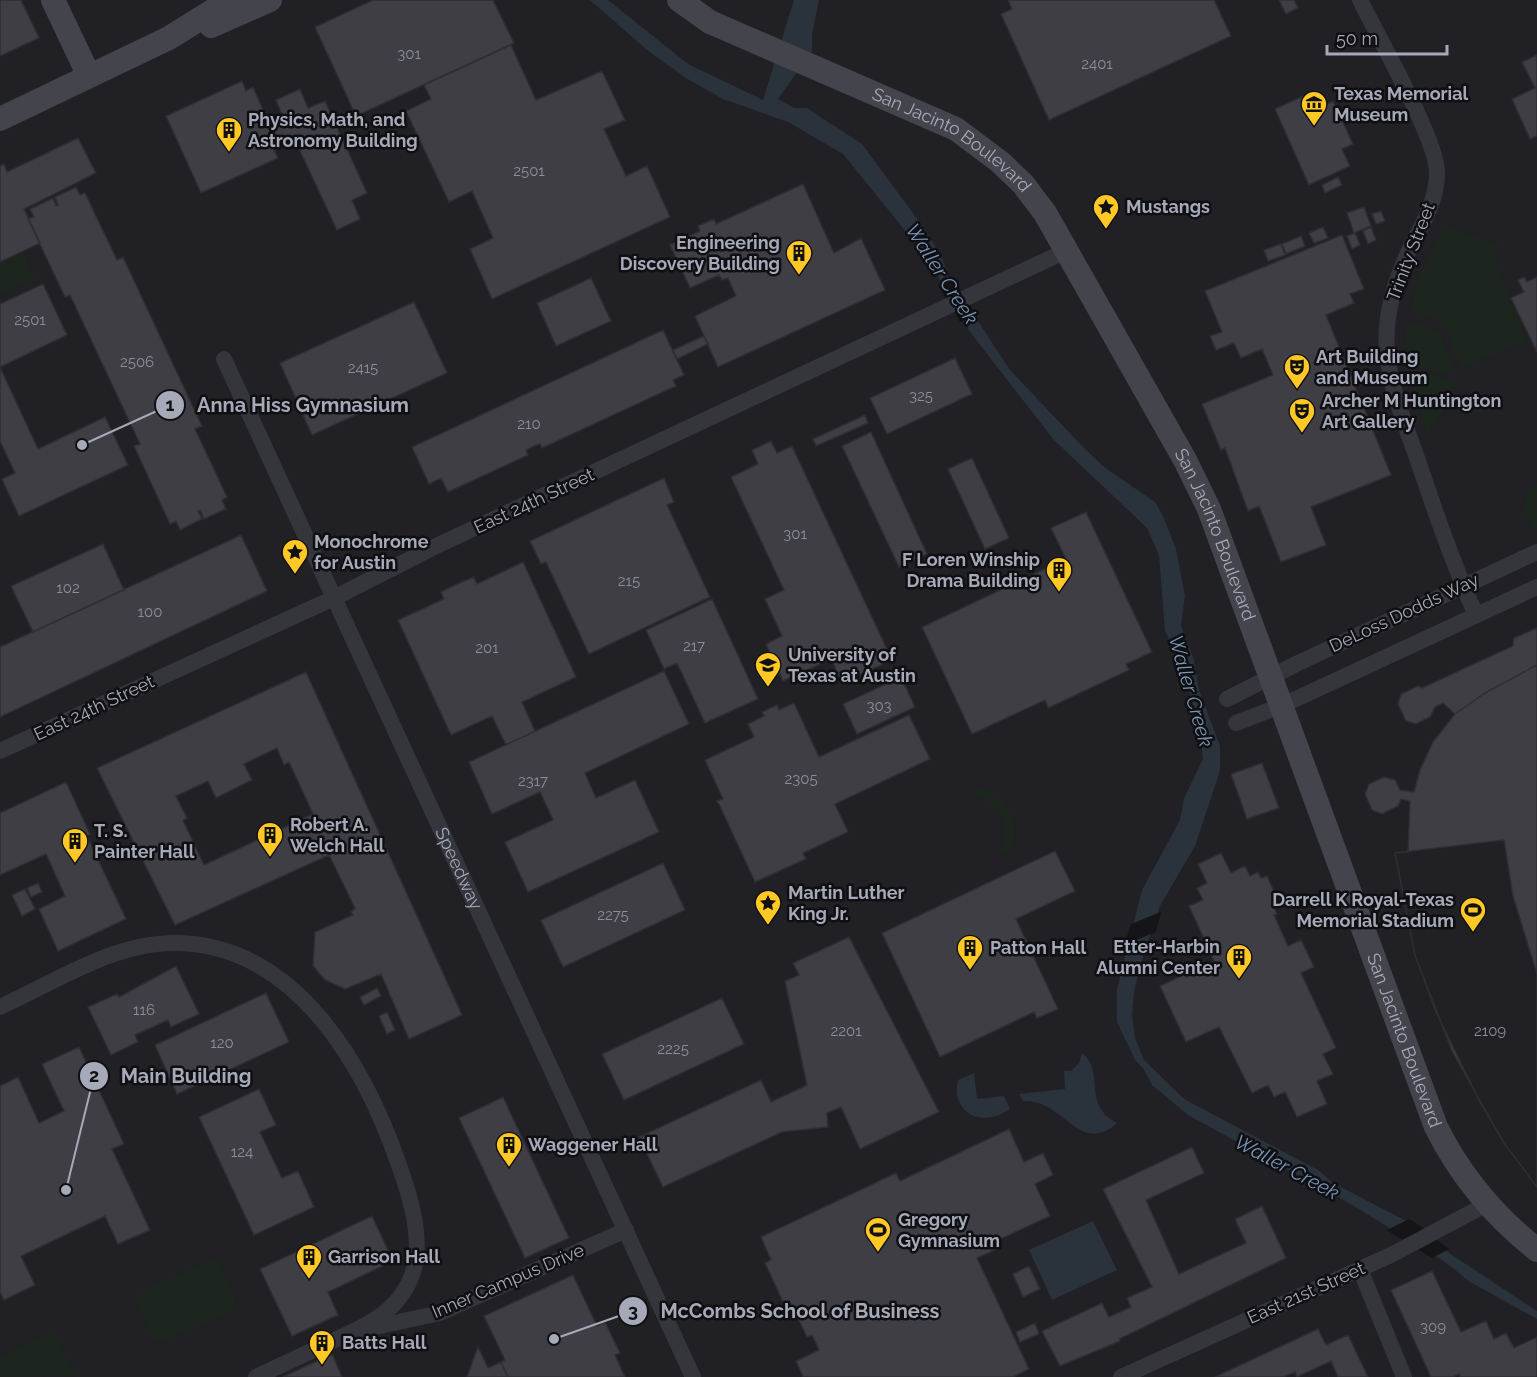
<svg xmlns="http://www.w3.org/2000/svg" width="1537" height="1377" font-family="Raleway,sans-serif">
  <rect width="100%" height="100%" fill="#151417"/>
  <path fill="#212024" d="M0,0h1537v1377h-1537z"/>
  <path fill="#1c251e" d="M1446,226l54,19 -4,8 1,12 30,75 -65,29 -18,-42 -10,-8 -21,-7 -2,-4 7,-31z
    M23,251l13,27 -36,17v-33z
    M1414,321l26,13 13,31 -4,9 -38,-8c-6,-10 -8,-33 -3,-44z
    M1415,373l36,5 4,5 -4,13 -19,34 -6,3 -15,-55 -1,-4z
    M1537,482v47l-4,1 -11,-21 6,-17z
    M975,786c30,8 52,40 33,69l-8,-3c10,-26 1,-49 -27,-57z
    M212,1259l2,4 4,-2 19,42 -4,2 2,5 -74,33 -3,-5 -5,2 -18,-41 6,-2 -2,-5z
    M50,1332l2,4 4,-1 20,41 -76,1v-21z"/>
  <path fill="#2a323b" d="M590,0h18l80,64 75,36 31,-100h25l-7,35v16l-34,48 16,9h13l55,36 59,80 20,31 8,22 61,93 72,76 22,21 51,35 8,14 13,33 9,47 -4,29 13,35 5,30 21,56v25l-25,75 -35,60 -16,47 -10,38 -2,25 3,22 9,22 40,39 134,71 15,13 81,42 32,26 91,60v8l-67,-37 -25,-20 -96,-59 -161,-88 -36,-30 -9,-17 -8,-8 -18,-38v-33l25,-99 38,-70 4,-22 19,-39 -3,-28 -18,-67 -17,-33 -6,-76 -12,-27 -93,-88 -18,-23 -66,-85 -42,-73 -85,-105 -55,-32 -65,-23 -37,-21 -39,-28z
    M1082,1053c24,19 -1,51 35,70 -38,34 -54,-25 -94,-22l-4,-7 46,-5 -1,-18h7l8,-8z
    M974,1073l3,26 27,-3 6,13c-25,19 -60,6 -52,-29z
    M1093,1221l24,49 -65,30 -23,-50z"/>
  <path fill="#151417" d="M954,280l22,34 -16,8 -21,-35z
    M1161,912l-5,20 -32,13 7,-21z
    M1409,1219l7,4 33,26 -17,9 -45,-28z"/>
  <path fill="#3e3e44" stroke="#2f2e33" stroke-width="1.5" fill-rule="evenodd" d="M0,0h21l18,38 -39,18z
    M493,0l21,43 -158,73 -41,-89 58,-27z
    M1008,0h206l17,36 -182,84 -48,-106 11,-5z
    M1279,0h15l4,8 -12,6z
    M511,45l25,55 66,-29 23,49 -21,9 22,47 21,-10 23,51 -178,82 -22,-50 23,-11 -21,-47 -23,11 -43,-91 25,-12 -7,-14z
    M1537,55v81l-7,3 -18,-40 23,-11 -13,-26z
    M242,81l4,10 7,-4 15,34 14,-6 -6,-15 24,-11 8,19 17,-7 42,92 -15,7 8,19 -23,11 -43,-92 -21,10 5,10 -77,35 -35,-77z
    M1314,91l7,16 12,-6 20,43 -11,5 8,17 -41,19 -34,-76z
    M78,138l18,35 -72,36 16,34 -40,19v-96l4,-2 3,8z
    M1338,177l4,8 -17,8 -3,-8z
    M803,184l31,69 27,-15 24,52 -167,77 -23,-51 41,-20 -8,-18 -6,2 -3,-5 -29,13 -20,-43 30,-14 -2,-5 16,-7 2,5z
    M76,187l4,8 5,-2 32,67 6,-3 79,169 -7,3 32,68 -5,3 4,9 -22,10 -4,-9 -2,1 4,8 -22,11 -4,-9 -6,3 -36,-78 6,-2 -70,-149 -5,2 -37,-78 6,-2 -4,-8 23,-11 3,8 2,-1 -3,-8z
    M1364,207l7,19 -17,7 -7,-20z
    M1381,211l4,10 -9,3 -4,-10z
    M1323,227l5,11 -14,5 -5,-10z
    M1371,227l5,13 -8,4 -5,-13z
    M1355,233l5,12 -8,4 -5,-13z
    M1342,235l22,54 -14,5 4,9 -28,12 65,160 -80,32 15,38 -45,17 -22,-56 -11,5 -23,-63 -4,2 -19,-46 71,-29 -11,-26 -21,9 -7,-15 -18,7 -6,-14 12,-4 -17,-41z
    M1301,236l4,10 -19,8 -4,-10z
    M1281,244l4,11 -17,6 -4,-11z
    M1524,277l3,5 10,-5v75l-26,-54 13,-6 -6,-12z
    M591,278l20,43 -55,25 -19,-43z
    M43,284l24,51 -67,32v-63z
    M414,302l33,71 -135,62 -32,-72z
    M663,330l21,45 -11,5 3,6 -134,62 -2,-4 -6,2 -8,4 2,5 -80,37 -7,-14 -12,6 -17,-37z
    M704,336l4,8 -31,15 -4,-9z
    M955,358l17,36 -85,40 -17,-36z
    M0,367l38,82 67,-32 23,48 -109,51 -17,-37 13,-6 -15,-32z
    M865,415l3,8 -52,23 -3,-7z
    M871,432l56,122 -28,13 -57,-121z
    M771,441l6,12 15,-7 100,214 -50,23 -11,-24 -48,22 -17,-37 16,-8 -17,-37 19,-9 -53,-113 27,-13 -6,-14z
    M972,458l37,80 -24,11 -37,-80z
    M664,478l10,24 -7,3 43,92 -121,57 -43,-92 -5,2 -11,-23z
    M1086,512l66,140 -26,12 3,6 -81,38 -3,-8 -73,34 -50,-107 144,-68 -15,-31z
    M241,535l26,56 -267,126v-70z
    M103,544l21,46 -91,42 -22,-46z
    M523,562l53,115 -54,25 13,29 -29,14 -14,-29 -41,19 -53,-115 46,-21 -3,-7 16,-8 17,-7 3,7z
    M712,599l46,100 -53,24 -28,-60 -13,6 -18,-39z
    M1537,628v37l-52,28 -30,21 -12,-11 -8,4 -5,10 -14,7 -10,-3 -8,-17 3,-10 17,-8 4,2 91,-42 1,-8z
    M1537,665v522l-33,-44 -52,-92 -37,-96 -20,-102 13,-1 2,-51 -9,-2 -3,7 -16,8 -10,-4 -7,-16 4,-10 15,-7 11,3 5,10 14,2 6,-22 13,-28 22,-28 30,-21z
    M664,671l25,53 -104,49 11,25 39,-18 24,52 -131,60 -23,-50 48,-22 -13,-28 -48,22 -23,-52z
    M306,672l156,343 -53,24 -28,-65 -36,15 -20,-9 -12,-14 2,-34 38,-17 -2,-3 4,-4 -26,-53 -154,70 -78,-157zM277,748l7,17 5,-3 24,52 -109,51 -21,-45 4,-2 -11,-22 32,-15 8,17 36,-18 -8,-16z
    M901,677l14,30 -58,27 -14,-30z
    M794,703l25,54 90,-42 21,44 -95,45 13,28 -45,21 3,6 -51,23 -36,-78 -2,-3 6,-2 -18,-39 49,-23 -6,-13 16,-8 -2,-4 15,-7 2,5z
    M1262,763l17,45 -32,11 -16,-45z
    M66,782l24,52 -3,2 39,83 -68,32 -19,-42 26,-13 -19,-42 -46,21v-62z
    M1504,840l9,56 24,78v213l-33,-44 -23,-39 -45,-92 -21,-57 -20,-102z
    M1055,851l20,40 -59,28 42,90 -21,9 -3,-6 -94,45 -58,-124z
    M1221,853l10,20 14,-7 5,10 8,-4 3,6 6,-2 12,26 -6,3 4,9 -3,1 14,31 13,-6 13,27 -13,6 35,75 -13,6 10,20 -16,7 10,23 -30,13 -12,-25 -11,5 -6,-12 -16,8 -33,-66 -33,15 -26,-56 54,-25 -25,-55 14,-6 -6,-12 10,-5 -9,-19z
    M663,863l22,47 -122,57 -22,-47z
    M38,883l4,9 -11,5 -4,-9z
    M25,889l10,20 -13,7 -10,-21z
    M849,937l90,175 -79,37 -19,-42 -14,6 1,14 -46,5 -119,55 -24,-50 122,-57 10,22 36,-17 -22,-104 14,-6 -6,-12z
    M176,966l23,48 -28,13 -3,-7 -33,15 3,7 -27,13 -23,-48 29,-13 2,3z
    M377,988l4,8 -17,9 -4,-8z
    M266,993l23,49 -112,52 -22,-49z
    M722,998l22,46 -120,56 -22,-46z
    M387,1012l8,18 -8,4 -8,-18z
    M79,1047l45,97 -12,5 38,81 -32,14 -13,-28 -84,40 14,29 -31,15 -4,-8v-206l18,-9 21,46 25,-12 -22,-47z
    M259,1089l17,36 -16,7 22,46 16,-7 16,36 -60,28 -55,-118z
    M503,1097l66,141 -44,20 -66,-140z
    M1009,1129l15,33 19,-9 10,22 -18,9 15,32 -54,25 3,7 -22,10 52,111 -16,8h-210l-7,-16 23,-11 -7,-15 -5,2 -11,-23 -6,3 -25,-54 6,-3 -10,-23 135,-64 4,8z
    M1192,1147l12,26 -58,27 33,74 67,-31 -11,-24 27,-13 24,52 -167,81 1,2 -60,25 -18,-35 60,-28 7,14 22,-10 -4,-9 25,-11 -49,-98z
    M372,1216l21,45 -65,31 10,23 -46,21 -32,-67z
    M1029,1266l11,23 -17,8 -10,-23z
    M1432,1271l29,61 25,-11 8,18 12,-6 8,15 23,-11v40h-77l-1,-3 -6,3h-22l-40,-87z
    M573,1275l24,51 8,-4 15,31 -5,2 10,22h-117l-7,-15 4,-2 -21,-44z
    M1035,1323l4,11 -19,8 -4,-10z
    M1318,1329l8,16 22,-10 20,42h-30l-7,-16 -34,16 -2,-5 -12,5h-68z
    M478,1347l10,21 13,-6 7,15h-41z
    M332,1354l10,23h-59z"/>
  <g fill="none" stroke-linecap="round" stroke-linejoin="round">
    <g stroke="#35363c" stroke-width="16">
      <path d="M1360,0c17,35 78,141 77,173 0,29 -17,55 -29,80 -15,32 -24,66 -21,101 4,36 18,70 30,104 18,53 36,106 59,157"/>
      <path id="s1" d="M224,359l469,1018"/>
      <path d="M1227,699l69,-35 241,-112"/>
      <path d="M1236,723l47,-18 254,-118"/>
      <path d="M0,751l334,-153 98,-50 636,-298"/>
      <path d="M0,1007c55,-25 116,-66 178,-64 120,3 188,125 222,225 11,31 24,74 12,107 -10,29 -34,45 -60,57"/>
      <path d="M1360,1269l44,108"/>
      <path d="M256,1377l96,-45 88,-19 186,-83"/>
      <path d="M1121,1377l270,-122 96,-51"/>
    </g>
    <g stroke="#43444c" stroke-width="24">
      <path d="M53,0l36,76"/>
      <path id="s2" d="M679,0l31,22 246,107 44,33 23,22 22,29 140,247 24,49 227,618c24,48 58,89 101,123"/>
      <path d="M211,26l59,-26"/>
      <path d="M0,119l169,-81 61,-38"/>
    </g>
  </g>
  <defs>
    <g id="museum-pin" transform="scale(1.35)"><path d="M0 17L-7.5 6A9.5 9.5 0 1 1 7.5 6Z" fill="#ffc824" stroke="#100f12"/><path d="M0-6L6-3V-2H-6V-3ZM-5-1h2V3h-2ZM-1-1h2V3h-2ZM3-1h2V3H3ZM-6 4H6V6H-6Z" fill="#111"/></g>
    <g id="building-pin" transform="scale(1.35)"><path d="M0 17L-7.5 6A9.5 9.5 0 1 1 7.5 6Z" fill="#ffc824" stroke="#100f12"/><path d="M-4-6H4V6H1V3H-1V6H-4ZM-2.5-4.3h1.7v1.8h-1.7ZM.8-4.3h1.7v1.8H.8ZM-2.5-1h1.7V.8h-1.7ZM.8-1h1.7V.8H.8Z" fill="#111"/></g>
    <g id="sight-pin" transform="scale(1.35)"><path d="M0 17L-7.5 6A9.5 9.5 0 1 1 7.5 6Z" fill="#ffc824" stroke="#100f12"/><path d="M0-6L1.8-2.2L6-1.7L2.9 1.2L3.7 5.4L0 3.3L-3.7 5.4L-2.9 1.2L-6-1.7L-1.8-2.2Z" fill="#111"/></g>
    <g id="theatre-pin" transform="scale(1.35)"><path d="M0 17L-7.5 6A9.5 9.5 0 1 1 7.5 6Z" fill="#ffc824" stroke="#100f12"/><path d="M-5-5.5Q0-4 5-5.5V0Q5 5 0 6Q-5 5-5 0ZM-3.3-2.5H-1v1.5H-3.3ZM1-2.5H3.3v1.5H1ZM-2.8 1Q0 5.5 2.8 1Z" fill="#111"/></g>
    <g id="university-pin" transform="scale(1.35)"><path d="M0 17L-7.5 6A9.5 9.5 0 1 1 7.5 6Z" fill="#ffc824" stroke="#100f12"/><path d="M0-5L7-2L0 1L-7-2ZM-4 1L0 2.5L4 1V4Q0 6-4 4Z" fill="#111"/></g>
    <g id="stadium-pin" transform="scale(1.35)"><path d="M0 17L-7.5 6A9.5 9.5 0 1 1 7.5 6Z" fill="#ffc824" stroke="#100f12"/><path d="M0-5a6.5 5 0 1 0 0 10a6.5 5 0 1 0 0-10ZM-3.5-1.8h7v3.6h-7Z" fill="#111"/></g>
  </defs>
  <g fill-rule="evenodd">
    <use href="#museum-pin" x="1314" y="104"/>
    <use href="#building-pin" x="229" y="130"/>
    <use href="#sight-pin" x="1106" y="207"/>
    <use href="#building-pin" x="799" y="253"/>
    <use href="#theatre-pin" x="1297" y="367"/>
    <use href="#theatre-pin" x="1302" y="411"/>
    <use href="#sight-pin" x="295" y="552"/>
    <use href="#building-pin" x="1059" y="570"/>
    <use href="#university-pin" x="768" y="665"/>
    <use href="#building-pin" x="270" y="835"/>
    <use href="#building-pin" x="75" y="841"/>
    <use href="#sight-pin" x="768" y="903"/>
    <use href="#stadium-pin" x="1473" y="910"/>
    <use href="#building-pin" x="970" y="948"/>
    <use href="#building-pin" x="1239" y="957"/>
    <use href="#building-pin" x="509" y="1145"/>
    <use href="#stadium-pin" x="878" y="1230"/>
    <use href="#building-pin" x="309" y="1257"/>
    <use href="#building-pin" x="322" y="1343"/>
  </g>
  <g text-anchor="middle" stroke-width="5" stroke-linejoin="round" paint-order="stroke">
    <g font-size="15" fill="#8b8e9b">
      <text x="409" y="59">301</text>
      <text x="1097" y="69">2401</text>
      <text x="529" y="176">2501</text>
      <text x="30" y="325">2501</text>
      <text x="137" y="367">2506</text>
      <text x="363" y="373">2415</text>
      <text x="921" y="401">325</text>
      <text x="529" y="429">210</text>
      <text x="795" y="539">301</text>
      <text x="629" y="586">215</text>
      <text x="68" y="593">102</text>
      <text x="150" y="617">100</text>
      <text x="694" y="651">217</text>
      <text x="487" y="653">201</text>
      <text x="879" y="711">303</text>
      <text x="801" y="784">2305</text>
      <text x="533" y="786">2317</text>
      <text x="613" y="920">2275</text>
      <text x="144" y="1015">116</text>
      <text x="846" y="1036">2201</text>
      <text x="1490" y="1036">2109</text>
      <text x="222" y="1048">120</text>
      <text x="673" y="1054">2225</text>
      <text x="242" y="1157">124</text>
      <text x="1433" y="1332">309</text>
    </g>
    <g font-size="18" font-weight="bold" fill="#a5a9b8" stroke="#100f12" text-anchor="start">
      <text x="1334" y="100">Texas Memorial<tspan x="1334" dy="21">Museum</tspan></text>
      <text x="248" y="126">Physics, Math, and<tspan x="248" dy="21">Astronomy Building</tspan></text>
      <text x="1126" y="213">Mustangs</text>
      <text x="780" y="249" text-anchor="end">Engineering<tspan x="780" dy="21">Discovery Building</tspan></text>
      <text x="1316" y="363">Art Building<tspan x="1316" dy="21">and Museum</tspan></text>
      <text x="1322" y="407">Archer M Huntington<tspan x="1322" dy="21">Art Gallery</tspan></text>
      <text x="314" y="548">Monochrome<tspan x="314" dy="21">for Austin</tspan></text>
      <text x="1040" y="566" text-anchor="end">F Loren Winship<tspan x="1040" dy="21">Drama Building</tspan></text>
      <text x="788" y="661">University of<tspan x="788" dy="21">Texas at Austin</tspan></text>
      <text x="290" y="831">Robert A.<tspan x="290" dy="21">Welch Hall</tspan></text>
      <text x="94" y="837">T. S.<tspan x="94" dy="21">Painter Hall</tspan></text>
      <text x="788" y="899">Martin Luther<tspan x="788" dy="21">King Jr.</tspan></text>
      <text x="1454" y="906" text-anchor="end">Darrell K Royal-Texas<tspan x="1454" dy="21">Memorial Stadium</tspan></text>
      <text x="1220" y="953" text-anchor="end">Etter-Harbin<tspan x="1220" dy="21">Alumni Center</tspan></text>
      <text x="990" y="954">Patton Hall</text>
      <text x="528" y="1151">Waggener Hall</text>
      <text x="898" y="1226">Gregory<tspan x="898" dy="21">Gymnasium</tspan></text>
      <text x="328" y="1263">Garrison Hall</text>
      <text x="342" y="1349">Batts Hall</text>
    </g>
    <g font-size="18" fill="#a5a9b8" stroke="#100f12">
      <text dy="6" stroke="none"><textPath href="#s2" startOffset="308">San Jacinto Boulevard</textPath></text>
      <text transform="translate(1411 252) rotate(-69)" y="6">Trinity Street</text>
      <text transform="translate(534 501) rotate(-25)" y="6">East 24th Street</text>
      <text dy="6" stroke="none"><textPath href="#s2" startOffset="794">San Jacinto Boulevard</textPath></text>
      <text transform="translate(1404 613) rotate(-25)" y="6">DeLoss Dodds Way</text>
      <text transform="translate(94 708) rotate(-25)" y="6">East 24th Street</text>
      <text dy="6" stroke="none"><textPath href="#s1" startOffset="561">Speedway</textPath></text>
      <text dy="6" stroke="none"><textPath href="#s2" startOffset="1334">San Jacinto Boulevard</textPath></text>
      <text transform="translate(508 1281) rotate(-23)" y="6">Inner Campus Drive</text>
      <text transform="translate(1306 1293) rotate(-24)" y="6">East 21st Street</text>
    </g>
    <g font-size="20" font-style="italic" fill="#7994b6" stroke="#100f12">
      <text transform="translate(942 274) rotate(57)" y="7">Waller Creek</text>
      <text transform="translate(1191 691) rotate(74)" y="7">Waller Creek</text>
      <text transform="translate(1287 1167) rotate(28)" y="7">Waller Creek</text>
    </g>
  </g>
  <path fill="none" stroke="#a5a9b8" stroke-width="2" d="M82 445L170 405M66 1190L94 1076M554 1339L633 1311"/>
  <g fill="#a5a9b8" stroke="#100f12" stroke-width="2">
    <circle cx="82" cy="445" r="6"/>
    <circle cx="66" cy="1190" r="6"/>
    <circle cx="554" cy="1339" r="6"/>
    <circle cx="170" cy="405" r="15"/>
    <circle cx="94" cy="1076" r="15"/>
    <circle cx="633" cy="1311" r="15"/>
  </g>
  <g font-size="18" text-anchor="middle" font-weight="bold" fill="#111">
    <text x="170" y="411">1</text>
    <text x="94" y="1082">2</text>
    <text x="633" y="1317">3</text>
  </g>
  <g font-size="20" text-anchor="middle" font-weight="bold" fill="#a5a9b8" stroke="#100f12" stroke-width="5" stroke-linejoin="round" paint-order="stroke">
    <text x="303" y="412">Anna Hiss Gymnasium</text>
    <text x="186" y="1083">Main Building</text>
    <text x="800" y="1318">McCombs School of Business</text>
  </g>
  <path d="M1327 45v9h120v-9" fill="none" stroke="#a5a9b8" stroke-width="3"/>
  <text x="1336" y="45" font-size="18" fill="#a5a9b8" stroke="#100f12" stroke-width="4.5" paint-order="stroke">50 m</text>
</svg>
